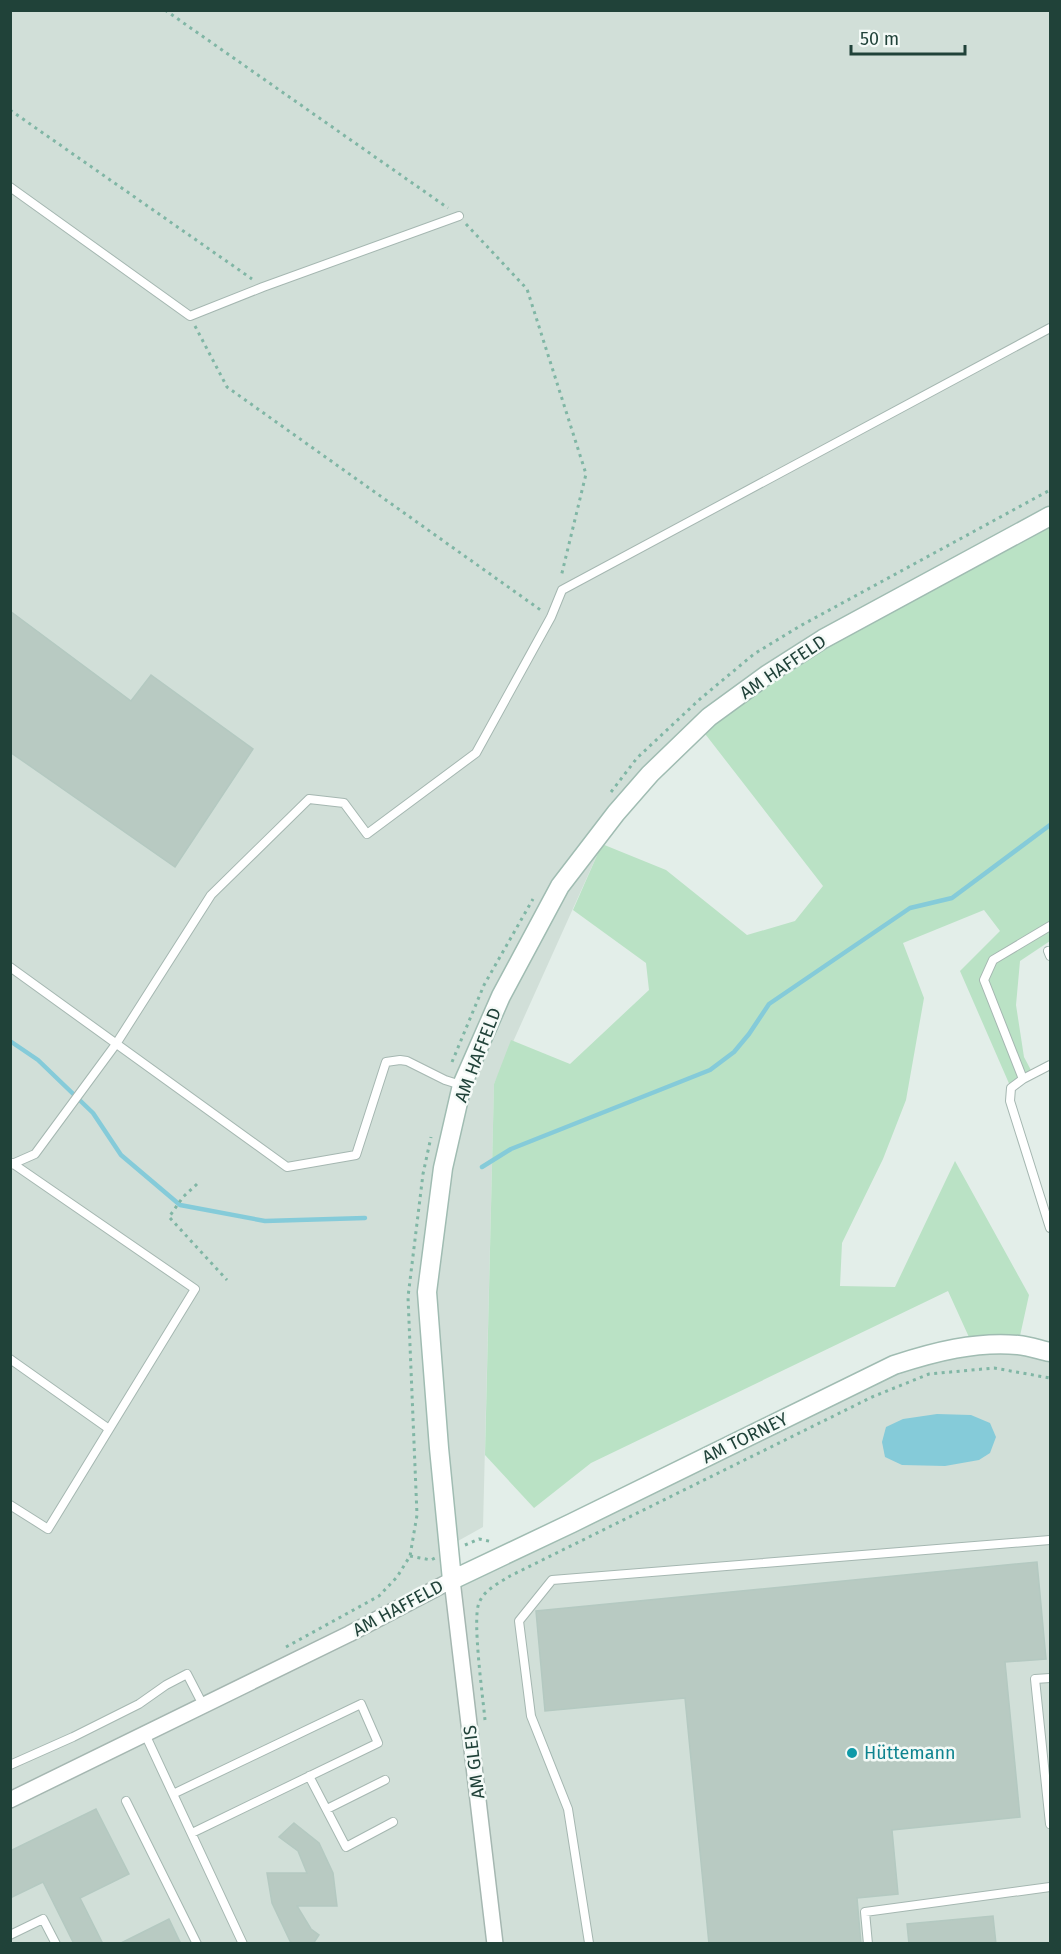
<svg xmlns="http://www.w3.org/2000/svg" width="1061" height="1954" font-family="'Fira Sans',sans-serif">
  <rect width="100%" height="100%" fill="#e3eee9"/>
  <path fill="#d1dfd8" d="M11,11h1039v505l-282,158 -152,139 -122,271 -11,443 -34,19 3,33 484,-228 114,1v591l-1039,1z"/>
  <path fill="#bae2c5" d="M1050,516v425l-30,20 -4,44 8,52 9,17 -22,14 -51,-117 40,-40 -16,-21 -81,33 21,55 -18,102 -23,59 -41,84 -2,43 55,1 60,-126 74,134 -11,50 -45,1 -25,-55 -357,172 -57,45 -49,-53 9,-371 17,-44 59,24 79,-74 -3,-27 -73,-53 29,-66 64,26 81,65 48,-14 28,-35 -124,-160 69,-52z"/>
  <path fill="#85cbd9" d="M937,1414l34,1 19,8 6,14 -6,16 -11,7 -34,6 -43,-1 -17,-8 -3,-15 4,-15 17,-8z"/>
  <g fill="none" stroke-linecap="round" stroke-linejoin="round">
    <path stroke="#85cbd9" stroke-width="4.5" d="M10,1041l28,19 55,53 28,42 59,50 85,16 100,-3
      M482,1167l29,-18 199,-79 24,-18 15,-18 20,-30 141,-96 42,-10 98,-73"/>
  </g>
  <path fill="#b8cac2" stroke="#b4c9c1" stroke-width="1.5" d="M10,611l121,90 20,-26 102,74 -78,118 -165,-115z
    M1037,1562l9,97 -41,3 15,155 -128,13 6,64 -41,4 4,46h-152l-24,-246 -140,13 -9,-100z
    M96,1809l33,65 -49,24 23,46h-29l-31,-62 -33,16v-47z
    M294,1823l25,20 14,30 4,33h-40l14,23 8,6 -6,9h-20l-3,-3 -18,-38 -5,-30h40l-9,-22 -19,-14z
    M993,1916l3,28h-87l-2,-20z
    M169,1919l12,25h-62z"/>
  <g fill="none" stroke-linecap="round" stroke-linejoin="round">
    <g stroke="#a5b7b1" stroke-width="10">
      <path id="lane" d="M10,187l180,129 73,-29 196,-71
        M1050,926l-57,34 -9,20 39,99 -12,9 -1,13 40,127
        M1048,951l2,5
        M10,967l277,200 69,-12 30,-93 14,-2 7,1 38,19 16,5
        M1023,1079l27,-14
        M10,1165l25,-11 81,-110 95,-149 98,-96 35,4 23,31 109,-81 75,-136 11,-27 488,-262
        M10,1359l99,70
        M10,1505l38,24 147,-240 -183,-126
        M1050,1678l-15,1 15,145
        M145,1734l98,210
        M10,1765l63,-28 66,-33 27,-19 21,-11 16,31
        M309,1776l37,71 47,-25
        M173,1794l188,-90 17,39 -186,90
        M126,1801l71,143
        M327,1809l58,-29
        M10,1935l33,-16 13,25
        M589,1943l-21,-134 -37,-93 -12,-95 33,-41 498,-40
        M868,1944l-3,-32 185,-25"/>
    </g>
    <g stroke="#a5b7b1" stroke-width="18">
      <path id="street" d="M10,1800l339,-166 103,-54 43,364"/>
    </g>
    <g stroke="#a0bcb2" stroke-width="21">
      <path id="secondary" d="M1050,516l-227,123 -55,35 -59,43 -59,57 -34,39 -56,73 -59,110 -39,89 -19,83 -16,124 12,156 13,132 120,-57 322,-158c40,-13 82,-24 124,-20 11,1 22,5 32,7"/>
    </g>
    <path stroke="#80b6a5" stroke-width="3" stroke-dasharray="3 4.5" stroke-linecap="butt" d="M165,10l283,198
      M10,110l242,169
      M466,224l61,65 59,185 -25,103
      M195,326l32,61 315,224
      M611,792l26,-34 63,-59 54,-45 46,-28 250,-136
      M452,1062l32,-77 49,-86
      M197,1184l-14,13 -14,20 58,63
      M465,1545l14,-6 14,3
      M410,1556l21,4 4,-2
      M286,1647l93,-51 18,-19 13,-21 7,-41 -9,-218 15,-123 8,-37
      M485,1720c-2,-22 -13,-101 -6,-117 5,-13 20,-20 31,-27l362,-179 57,-23 65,-6 56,10"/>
    <use href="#lane" stroke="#fff" stroke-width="8"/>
    <use href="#street" stroke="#fff" stroke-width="15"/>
    <use href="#secondary" stroke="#fff" stroke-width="18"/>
  </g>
  <circle fill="#0f9aa8" stroke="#f4faf7" stroke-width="2" cx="852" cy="1753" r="6"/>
  <g text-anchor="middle" stroke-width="5" stroke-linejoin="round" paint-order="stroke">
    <g font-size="18" fill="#204239" stroke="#f4faf7">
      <text transform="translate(783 667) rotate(-34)" y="6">AM HAFFELD</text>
      <text transform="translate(478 1055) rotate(-69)" y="6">AM HAFFELD</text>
      <text transform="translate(745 1438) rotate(-26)" y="6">AM TORNEY</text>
      <text transform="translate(398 1608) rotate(-28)" y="6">AM HAFFELD</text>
      <text transform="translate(474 1762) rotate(-97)" y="6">AM GLEIS</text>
    </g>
    <g font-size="18" fill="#0d838f" stroke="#f4faf7" text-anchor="start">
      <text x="864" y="1759">Hüttemann</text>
    </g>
  </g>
  <rect width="1061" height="1954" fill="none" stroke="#204239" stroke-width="24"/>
  <path d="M851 45v9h114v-9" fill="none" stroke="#204239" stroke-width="3"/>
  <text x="860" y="45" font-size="18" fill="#204239" stroke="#f4faf7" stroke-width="4.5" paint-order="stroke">50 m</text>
</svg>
